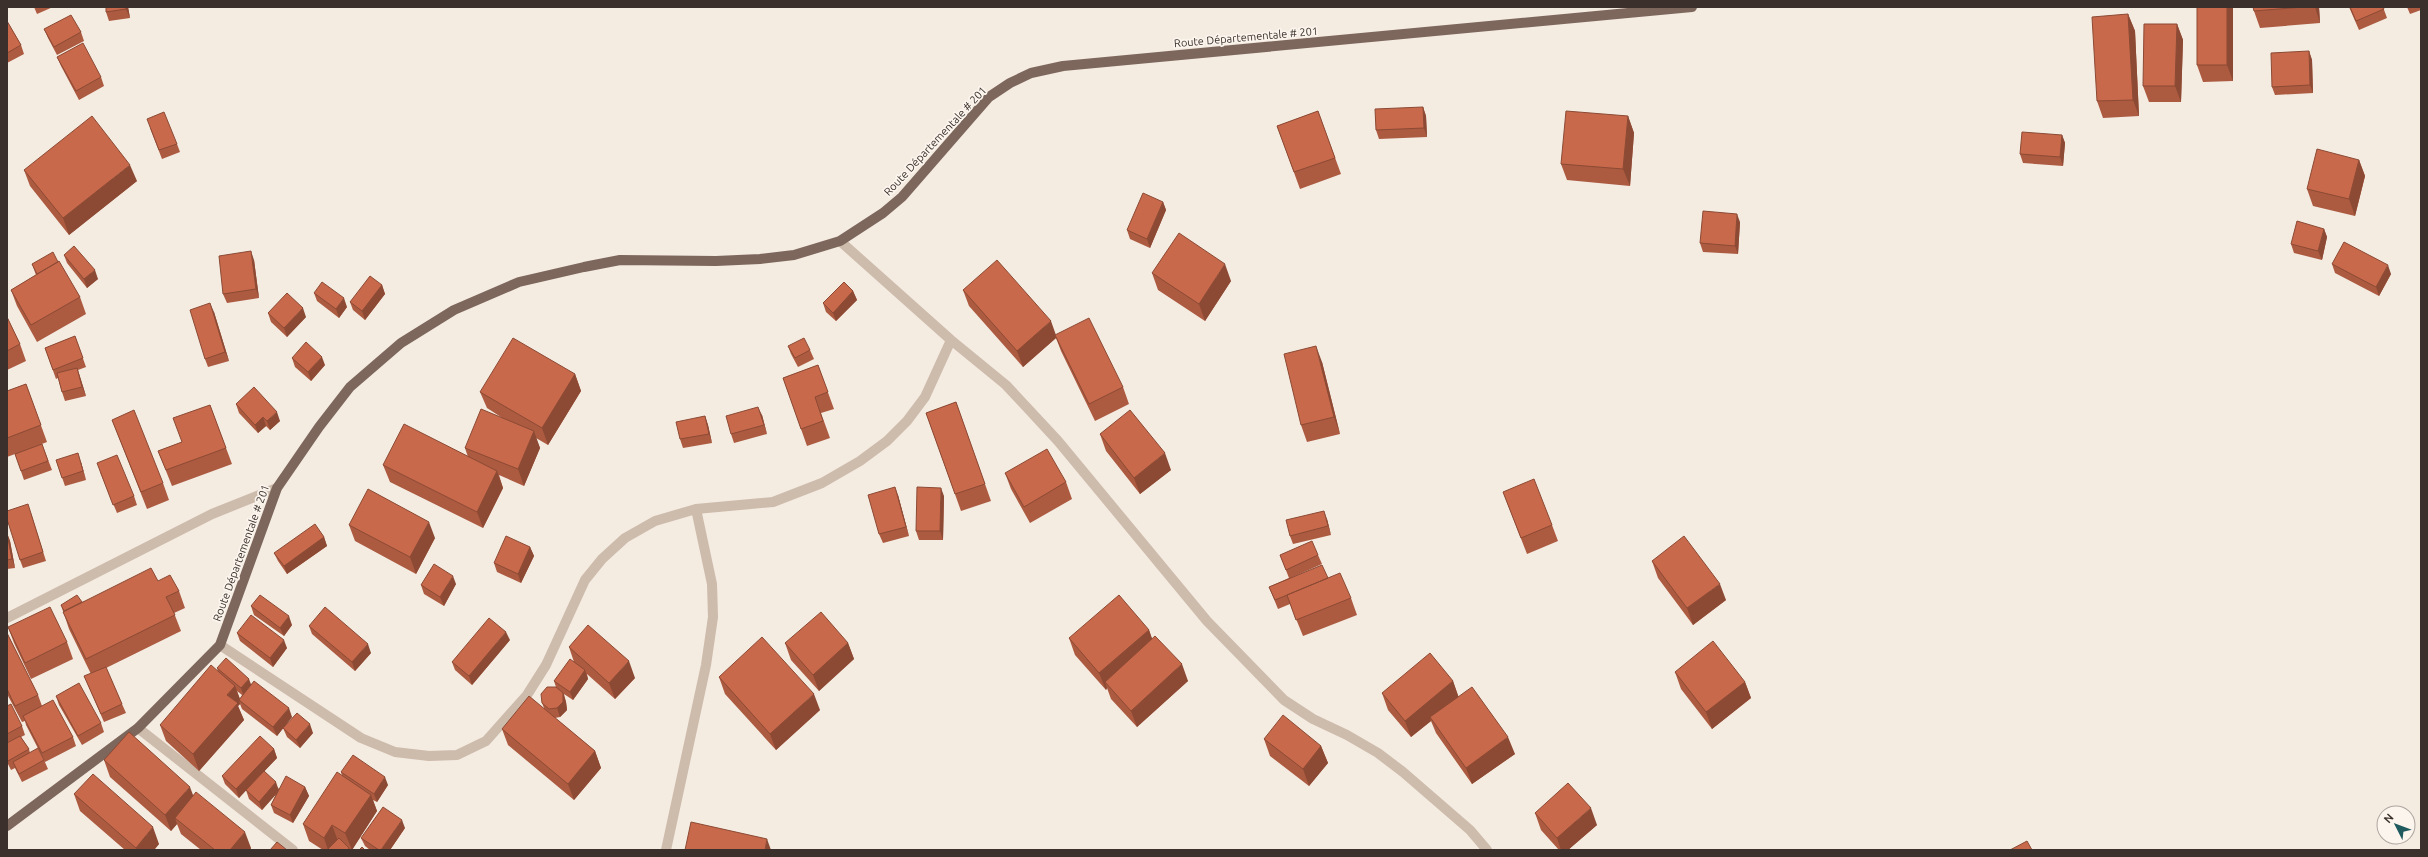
<svg xmlns="http://www.w3.org/2000/svg" width="2428" height="857" font-family="Ubuntu,sans-serif">
  <rect width="100%" height="100%" fill="#f4ebe1"/>
  <g fill="none" stroke-linecap="round" stroke-linejoin="round">
    <path stroke="#cdbbac" stroke-width="10" d="M840,241l111,99 55,45 52,56 149,180 77,79 29,19 34,16 31,18 25,19 67,58 17,20
      M7,618l205,-104 65,-26
      M220,645l141,93 34,14 34,4 28,-1 29,-14 41,-46 19,-30 39,-85 17,-21 23,-21 30,-17 41,-12
      M138,728l155,122
      M666,850l40,-185 7,-48 -1,-33 -16,-75 77,-7 49,-19 38,-22 27,-20 20,-20 18,-24 26,-57"/>
    <path stroke="#7d675c" stroke-width="10" d="M7,826l131,-98 82,-83 57,-157 42,-61 31,-40 51,-44 53,-33 65,-28 65,-15 36,-7 96,1 44,-2 34,-4 46,-14 43,-28 19,-16 87,-100 21,-14 21,-10 32,-7 629,-59"/>
  </g>
  <path fill="#ac5a40" fill-rule="evenodd" d="M34,7h19l-16,7z
    M106,7h22l2,11 -21,3 -3,-9z
    M2253,7h66l1,16 -60,5 -6,-17z
    M2349,7h34l4,11 -28,12z
    M2407,7h14v3l-11,4z
    M2233,9v72l-30,1 -6,-17z
    M2128,14l7,17 4,85 -36,2 -6,-17z
    M7,21l14,24 3,9 -17,9z
    M2177,24l6,16 -2,62h-32l-6,-16z
    M44,29l37,3 3,9 -27,14 -9,-17z
    M2309,51l3,9 1,33 -38,2 -3,-8z
    M57,57l44,20 3,9 -25,14 -18,-34z
    M1423,107l3,9 1,21 -48,2 -3,-9z
    M1318,111l23,63 -41,15 -23,-63z
    M1628,116l6,17 -4,53 -63,-6 -6,-16z
    M150,128l27,16 3,8 -18,7z
    M2062,135l3,8 -2,23 -40,-3 -3,-9z
    M2359,160l6,16 -10,40 -42,-10 -6,-17z
    M24,170l113,11 -68,54 -39,-49z
    M1163,202l3,8 -16,38 -20,-9 -3,-9z
    M1740,222l-2,32 -35,-2 -3,-9z
    M2324,229l3,8 -5,23 -28,-7 -3,-9z
    M64,255l34,24 -11,9 -20,-25z
    M254,260l5,38 -32,5 -4,-9z
    M58,262l22,35 6,17 -49,28 -20,-36 -6,-16 25,-15 -4,-11z
    M2332,264l59,10 -12,22 -44,-23z
    M1152,273l79,8 -26,40 -47,-31z
    M382,285l3,9 -20,26 -12,-10 -3,-8z
    M963,290l92,44 68,53 6,17 -34,17 -34,-70 -5,-13 -33,29 -54,-61z
    M853,291l4,9 -21,21 -10,-9 -3,-9z
    M314,293l33,14 -8,11 -22,-17z
    M214,312l15,49 -21,6 -3,-8z
    M268,313l38,4 -19,20 -16,-15z
    M7,317l13,27 6,17 -19,9z
    M75,336l11,31 -8,3 8,26 -21,5 -3,-9 -4,-14 -2,1 -11,-31z
    M788,346l22,4 4,9 -16,8 -7,-13z
    M292,358l33,7 -14,16 -16,-14z
    M1322,362l18,72 -33,8 -6,-17z
    M818,365l16,44 -13,4 9,25 -23,8 -24,-68z
    M575,374l6,17 -33,54 -12,-7 4,10 -16,38 -25,-11 4,13 -20,40 -93,-46 -7,-17 85,-8 -3,-9 39,-29 -17,-11 -7,-16z
    M26,384l21,58 -26,10 21,-8 10,26 -28,10 -9,-26 -8,3v-66z
    M956,402l35,99 -30,10 -35,-98z
    M236,404l44,17 -10,9 -4,-4 -8,7 -19,-20z
    M210,405l22,59 -60,22 -14,-35 24,-9z
    M762,415l5,19 -33,9 -3,-9z
    M705,416l3,9 4,18 -29,5 -3,-9z
    M112,420l51,63 6,17 -22,9z
    M1100,434l71,36 -31,24 -34,-43z
    M56,460l25,2 5,18 -21,6z
    M100,472l34,24 3,9 -20,8z
    M1005,473l61,9 6,17 -42,24 -19,-34z
    M1503,492l49,33 6,16 -31,13z
    M898,495l11,41 -26,7 -4,-9z
    M944,496l-1,44h-24l-3,-9z
    M31,513l15,48 -23,7 -3,-8z
    M1327,519l4,16 -38,9 -3,-8z
    M349,525l86,13 -19,36 -61,-33z
    M7,533l3,8 5,27 -8,1z
    M324,537l3,9 -40,28 -9,-13 -4,-8z
    M530,547l4,9 -13,27 -24,-11 -3,-9z
    M1280,555h38l4,9 -29,13 35,1 23,20 6,17 -54,21 -13,-32 -12,5 -9,-22 20,-9z
    M1652,561l74,39 -33,25 -35,-47z
    M158,581l21,10 6,17 -11,5 7,18 -75,37 20,45 -22,9 -16,-37 -4,-9 7,-2 -22,-45 -8,-24 21,-3z
    M456,584l-12,22 -20,-12 -3,-9z
    M251,606l41,19 -8,11 -30,-21z
    M309,626l62,27 -16,18 -43,-37z
    M8,627l59,15 6,17 -42,20 -17,-36z
    M1149,630l3,9 36,42 -51,46 -26,-28 -4,-11 -1,2 -31,-35 -6,-17z
    M7,633l31,62 4,11 31,31 3,9 -31,16 -19,-37 -1,-4 -3,1 -15,-28z
    M237,633l50,15 -14,19 -33,-26z
    M510,640l-38,45 -17,-15 -3,-8z
    M785,643h63l6,16 -35,32 -28,-31z
    M569,647l66,31 -20,21 -28,-25 1,5 -15,21 -9,-6 2,8 1,8 -7,7 -5,1 40,33 6,17 -27,32 -66,-55 -6,-16 42,-21 -2,-5 14,-16 -2,-6 20,-19z
    M217,668l34,16 41,33 -15,19 -35,-27 -2,-5 -2,2 6,14 -45,51 -33,-30 -6,-16 58,-53zM237,691l5,4 -2,4z
    M1675,672l70,10 6,16 -39,31 -31,-40z
    M719,677l101,33 -44,40 -51,-56z
    M1453,681l5,15 57,58 -43,30 -36,-51 -5,-12 -20,16 -23,-27 -6,-17z
    M56,696l45,27 3,9 -22,13 -23,-40z
    M7,704l15,22 3,9 -4,2 8,12 1,4 14,7 4,9 -26,13 -7,-14 -4,2 -4,-8z
    M283,728l30,5 -13,15 -13,-11z
    M1264,739l57,7 7,17 -19,23 -39,-30z
    M274,749l3,9 -13,13 15,18 26,-2 4,9 -16,27 -19,-10 -3,-8 5,-11 -14,16 -13,-11 -3,-9 -7,8 -14,-14 -3,-8z
    M104,760l89,35 58,53 -1,2h-49l-20,-16 -4,-10 -6,7 -61,-54z
    M341,772l47,13 -11,17 -4,-2 4,11 -25,39 -3,-1 1,1h-27l-14,-9 -6,-17 39,-48z
    M74,794l85,50 -5,6h-29l-45,-39z
    M1535,813l62,12 -29,25h-9l-18,-20z
    M405,828l-15,22h-20l-5,-4 -4,-8z"/>
  <path fill="#8c4a34" d="M126,7h2l2,11 -4,-9z
    M2227,7h6v74l-6,-16z
    M2315,7h4l1,16z
    M2128,14l7,17 4,85 -6,-16z
    M2177,24l6,16 -2,62 -6,-16z
    M2309,51l3,9 1,33 -3,-8z
    M1423,107l3,9 1,21 -3,-9z
    M1628,116l6,17 -4,53 -7,-17z
    M2062,135l3,8 -2,23 -3,-9z
    M2359,160l6,16 -10,40 -6,-17z
    M130,165l7,16 -68,54 -6,-17z
    M1163,202l3,8 -16,38 -3,-9z
    M1737,214l3,8 -2,32 -3,-8z
    M2324,229l3,8 -5,23 -4,-9z
    M251,251l3,9 5,38 -3,-9z
    M1225,264l6,17 -26,40 -6,-17z
    M2388,265l3,9 -12,22 -3,-9z
    M95,270l3,9 -11,9 -3,-9z
    M382,285l3,9 -20,26 -3,-9z
    M853,291l4,9 -21,21 -3,-8z
    M344,298l3,9 -8,11 -3,-9z
    M210,303l4,9 15,49 -4,-9z
    M303,308l3,9 -19,20 -3,-9z
    M1051,321l6,17 -2,-3 1,3 -33,29 -6,-16z
    M1316,346l6,16 18,72 -6,-17z
    M322,357l3,8 -14,16 -3,-9z
    M77,368l3,9 6,19 -4,-9z
    M575,374l6,17 -33,54 -6,-17z
    M758,407l4,8 5,19z
    M277,412l3,9 -10,9 -3,-9z
    M705,416l3,9 4,18 -3,-9z
    M263,417l3,9 -8,7 -3,-8z
    M534,431l6,17 -16,38 -6,-17z
    M78,453l3,9 5,18 -3,-9z
    M1165,453l6,17 -31,24 -6,-16z
    M497,471l6,17 -20,40 -6,-16z
    M895,487l3,8 11,41 -3,-9z
    M941,488l3,8 -1,44 -3,-9z
    M1324,511l3,8 4,16 -3,-9z
    M429,522l6,16 -19,36 -6,-17z
    M7,533l3,8 5,27 -3,-9z
    M324,537l3,9 -40,28 -3,-8z
    M530,547l4,9 -13,27 -3,-9z
    M453,576l3,8 -12,22 -4,-9z
    M1720,584l6,16 -33,25 -6,-17z
    M289,616l3,9 -8,11 -4,-8z
    M1149,630l6,17 -50,35 2,6 -1,2 -7,-17z
    M506,632l4,8 -38,45 -3,-9z
    M284,640l3,8 -14,19 -3,-9z
    M848,643l6,16 -35,32 -6,-16z
    M368,644l3,9 -16,18 -3,-9z
    M629,661l6,17 -20,21 -6,-16z
    M1182,664l6,17 -51,46 -6,-16z
    M585,670l3,9 -15,21 -3,-8z
    M249,679l3,8 -8,10 -3,-9z
    M1453,681l6,17 -29,19 1,4 -20,16 -6,-16z
    M1745,682l6,16 -39,31 -6,-17z
    M235,686l6,16 -2,-2 1,4 -2,2 6,14 -45,51 -6,-17 34,-59z
    M563,693l3,9 1,8 -7,7 -3,-9z
    M814,694l6,16 -44,40 -6,-16z
    M289,708l3,9 -15,19 -4,-9z
    M310,724l3,9 -13,15 -4,-8z
    M1508,737l7,17 -43,30 -6,-16z
    M1321,746l7,17 -19,23 -6,-17z
    M274,749l3,9 -38,40 -3,-9z
    M595,751l6,17 -27,32 -6,-16z
    M385,777l3,8 -11,17 -3,-8z
    M276,782l3,9 -17,19 -3,-8z
    M190,787l6,16 -21,15 2,6 -6,7 -6,-16z
    M305,787l4,9 -16,27 -3,-8z
    M371,795l6,16 -25,39 -7,-17z
    M1591,808l6,17 -29,25h-7l-4,-12z
    M402,820l3,8 -15,22h-9z
    M332,825l6,16 -10,9 -4,-12z
    M153,827l6,17 -5,6h-18v-2z
    M245,832l6,16 -1,2h-20z
    M767,839l4,11h-6z"/>
  <path fill="#c8694b" stroke="#8c4a34" d="M106,7h20v2l-20,3z
    M2197,7h30v58h-30z
    M2253,7h50l-49,4z
    M2350,7h33l1,2 -28,12z
    M2128,14l5,86 -36,1 -5,-84z
    M71,15l10,17 -27,15 -10,-18z
    M7,21l14,24 -14,8z
    M2144,24h33l-2,62h-32z
    M83,43l18,34 -25,14 -19,-34z
    M2309,51l1,34 -38,2 -1,-34z
    M1423,107l1,21 -48,2 -1,-21z
    M1318,111l17,47 -41,14 -17,-46z
    M1566,111l62,5 -5,53 -62,-5z
    M164,112l13,32 -18,6 -12,-31z
    M92,116l38,49 -67,53 -39,-48z
    M2022,132l40,3 -2,22 -40,-3z
    M2317,149l42,11 -10,39 -42,-10z
    M1143,193l20,9 -16,37 -20,-9z
    M1703,211l34,3 -2,32 -35,-3z
    M2297,221l27,8 -6,22 -27,-7z
    M1179,233l46,31 -26,40 -47,-31z
    M2344,242l44,23 -12,22 -44,-23z
    M74,246l21,24 -11,9 -20,-24z
    M251,251l5,38 -33,5 -4,-38z
    M53,252l5,10 -21,12 -5,-10z
    M997,260l54,61 -34,30 -54,-61z
    M59,261l21,36 -49,28 -20,-35z
    M370,276l12,9 -20,26 -12,-9z
    M322,282l22,16 -8,11 -22,-16z
    M844,282l9,9 -20,22 -10,-10z
    M287,293l16,15 -19,20 -16,-15z
    M210,303l15,49 -20,7 -15,-49z
    M7,317l13,27 -13,7z
    M1089,318l34,69 -34,17 -34,-69z
    M75,336l8,22 -30,12 -8,-22z
    M513,338l62,36 -33,54 -62,-36z
    M804,338l6,12 -15,8 -7,-12z
    M306,342l16,15 -14,15 -16,-14z
    M1316,346l18,71 -33,8 -17,-71z
    M818,365l10,27 -13,5 8,24 -22,8 -18,-51z
    M77,368l5,19 -20,5 -5,-19z
    M26,384l15,41 -34,13v-47z
    M254,387l23,25 -10,9 -4,-4 -8,8 -19,-21z
    M956,402l29,82 -30,10 -29,-81z
    M210,405l16,43 -60,22 -8,-19 24,-9 -9,-24z
    M758,407l6,18 -33,9 -5,-18z
    M481,409l53,22 -16,38 -53,-21z
    M134,410l29,73 -22,9 -29,-72z
    M1130,410l35,43 -31,25 -34,-44z
    M705,416l4,18 -29,5 -4,-17z
    M404,424l93,47 -20,41 -94,-47z
    M42,444l6,17 -27,10 -6,-17z
    M1047,449l19,33 -42,25 -19,-34z
    M78,453l5,18 -21,7 -6,-18z
    M117,455l17,41 -21,9 -16,-42z
    M1534,479l18,46 -31,13 -18,-46z
    M895,487l11,40 -27,7 -11,-39z
    M917,487l24,1 -1,43h-24z
    M368,489l61,33 -19,35 -61,-32z
    M28,504l15,48 -23,8 -13,-41v-8z
    M1324,511l4,15 -38,10 -4,-16z
    M315,524l9,13 -40,29 -10,-13z
    M7,534l5,25 -5,1z
    M506,536l24,11 -12,27 -24,-11z
    M1684,536l36,48 -33,24 -35,-47z
    M1312,541l6,14 -32,15 -6,-15z
    M434,564l19,12 -13,21 -19,-12z
    M1322,565l6,13 -53,22 -6,-13z
    M151,568l7,13 12,-6 9,16 -13,6 9,18 -89,44 -23,-47z
    M1340,573l11,25 -55,22 -9,-25z
    M77,595l5,7 -18,9 -3,-6z
    M260,595l29,21 -9,12 -29,-22z
    M1119,595l30,35 -50,43 -30,-35z
    M50,607l17,35 -42,21 -17,-36z
    M325,607l43,37 -16,18 -43,-36z
    M821,612l27,31 -35,32 -28,-32z
    M251,615l33,25 -14,18 -33,-25z
    M489,618l17,14 -37,44 -17,-14z
    M588,625l41,36 -20,22 -40,-36z
    M7,633l31,62 -23,11 -8,-17z
    M1155,636l27,28 -51,47 -26,-29z
    M762,637l52,57 -44,40 -51,-57z
    M1713,641l32,41 -39,30 -31,-40z
    M1430,653l23,28 -48,40 -23,-28z
    M226,658l23,21 -8,9 -24,-20z
    M570,659l15,11 -15,22 -16,-11z
    M211,665l24,21 -8,9 11,8 -45,51 -33,-29z
    M106,667l16,37 -21,10 -17,-38z
    M254,681l35,27 -16,19 -34,-27z
    M79,683l22,40 -23,13 -22,-40z
    M547,687h9l7,6v9l-6,6 -8,1 -7,-6 -1,-9z
    M1472,687l36,50 -42,31 -36,-51z
    M529,696l66,55 -27,33 -66,-55z
    M53,700l20,37 -31,16 -19,-37z
    M11,704l11,22 -15,8v-28z
    M297,713l13,11 -14,16 -13,-12z
    M1283,715l38,31 -18,23 -39,-30z
    M129,732l61,55 -25,28 -61,-55z
    M20,736l9,13 -21,12 -1,-2v-16z
    M260,736l14,13 -38,40 -14,-13z
    M38,748l6,12 -25,14 -6,-12z
    M353,755l32,22 -11,17 -33,-22z
    M264,771l12,11 -17,20 -13,-12z
    M337,772l34,23 -26,38 -13,-8 -8,13 -21,-14z
    M93,774l60,53 -17,21 -62,-54z
    M286,776l19,11 -15,28 -19,-10z
    M1568,783l23,25 -34,30 -22,-25z
    M196,792l49,40 -15,18h-15l-40,-32z
    M383,807l19,13 -21,30h-2l-18,-12z
    M691,822l76,17 -2,11h-80z
    M339,838l10,10 -1,2h-21z
    M2027,841l5,9h-22z
    M277,842l10,8h-17z
    M362,847l3,3h-6z"/>
  <g text-anchor="middle" stroke-width="3.5" stroke-linejoin="round" paint-order="stroke">
    <g font-size="11" fill="#3b302b" stroke="#fbf5ee">
      <text transform="translate(1246 37) rotate(-5)" y="4">Route Départementale # 201</text>
      <text transform="translate(935 141) rotate(-47)" y="4">Route Départementale # 201</text>
      <text transform="translate(241 553) rotate(-70)" y="4">Route Départementale # 201</text>
    </g>
  </g>
  <rect width="2428" height="857" fill="none" stroke="#3b302b" stroke-width="16"/>
  <g transform="translate(2396 825) rotate(312)"><circle r="19" fill="#fbf5ee" stroke="#aea6a0"/>
  <path d="M0-3L7 15L0 10L-7 15Z" fill="#1f5a5e"/>
  <text y="-6" font-size="11" font-weight="bold" text-anchor="middle" fill="#3b302b">N</text>
  </g>
</svg>
